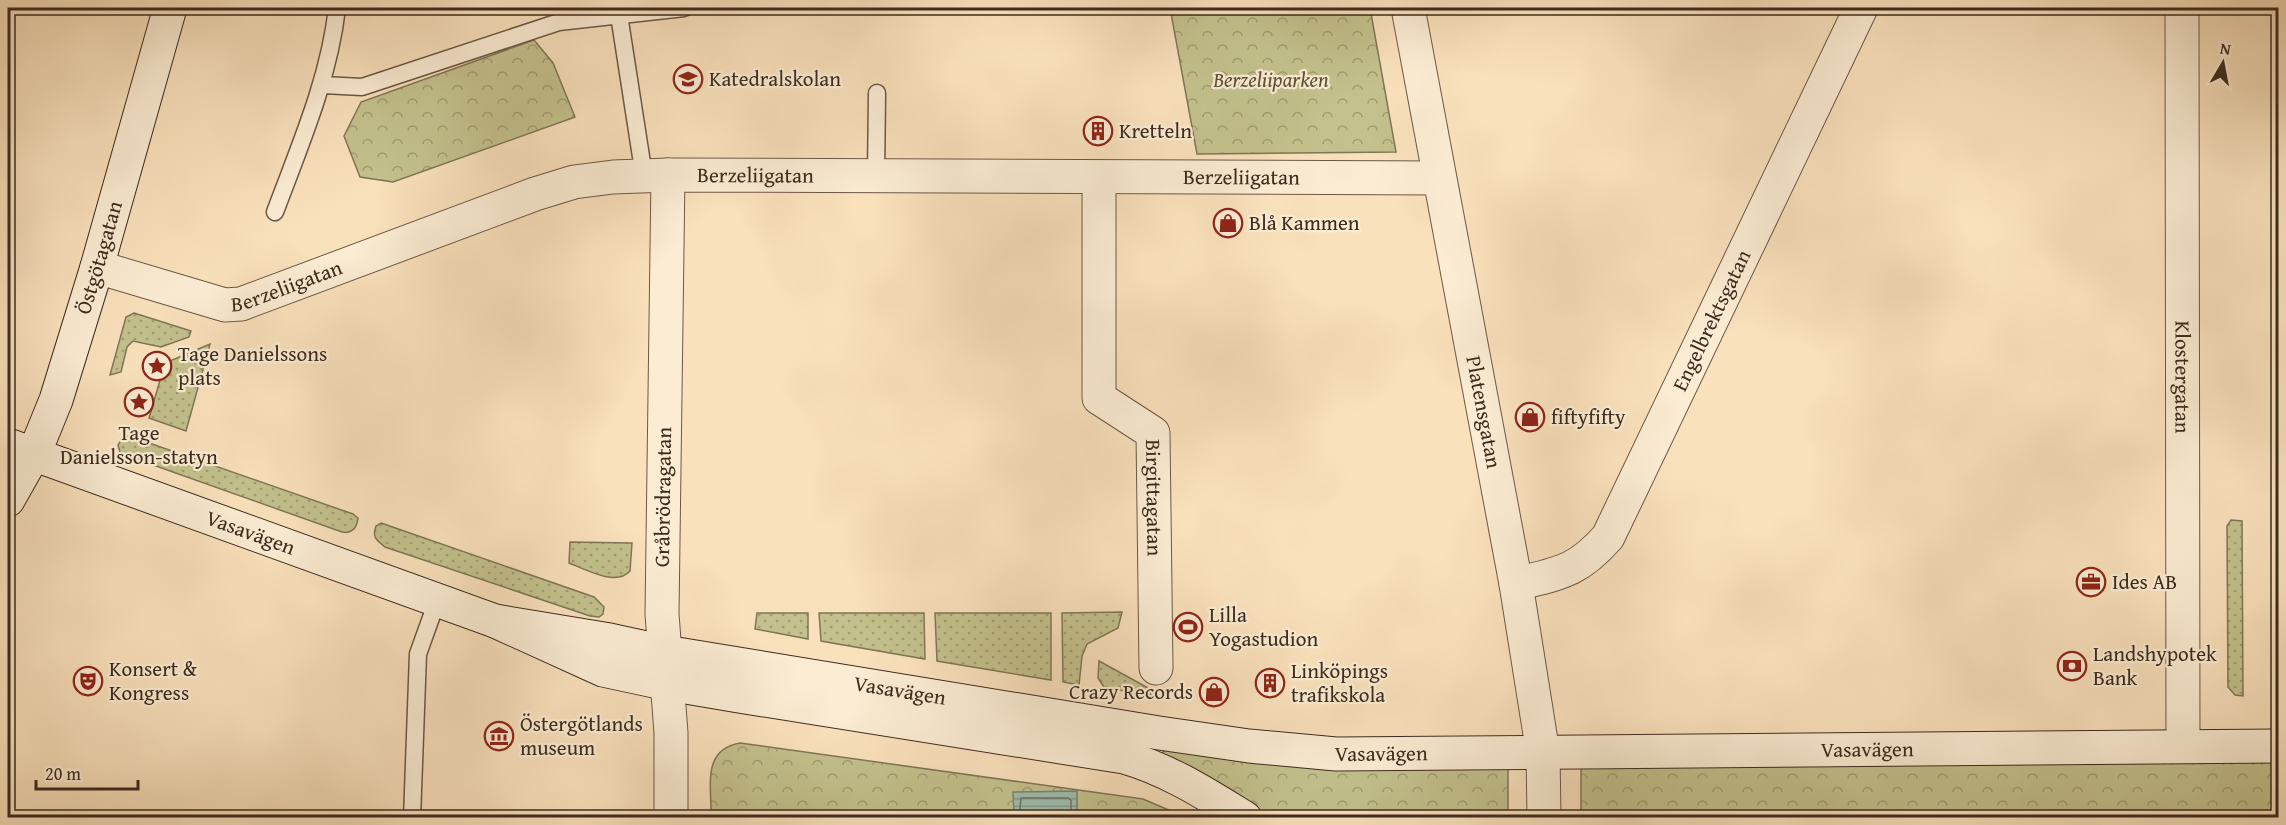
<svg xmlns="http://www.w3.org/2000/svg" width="2286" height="825" font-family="'Gentium Book Plus',serif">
  <defs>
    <pattern id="grass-dots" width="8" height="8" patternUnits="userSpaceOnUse" patternTransform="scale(1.5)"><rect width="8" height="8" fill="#c3c18d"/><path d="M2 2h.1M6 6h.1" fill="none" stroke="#a09d73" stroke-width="1.8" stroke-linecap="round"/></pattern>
    <pattern id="park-crowns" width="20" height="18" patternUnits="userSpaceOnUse" patternTransform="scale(1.5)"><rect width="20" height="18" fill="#c3c18d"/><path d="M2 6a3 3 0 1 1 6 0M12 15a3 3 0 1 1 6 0" fill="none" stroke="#a09d73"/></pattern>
    <pattern id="water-rules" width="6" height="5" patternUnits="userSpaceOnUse" patternTransform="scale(1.5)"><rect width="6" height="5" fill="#9ebeae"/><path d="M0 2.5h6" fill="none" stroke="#829b8d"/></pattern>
  </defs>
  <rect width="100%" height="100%" fill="#f9e1bc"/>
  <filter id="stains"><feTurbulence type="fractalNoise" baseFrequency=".00333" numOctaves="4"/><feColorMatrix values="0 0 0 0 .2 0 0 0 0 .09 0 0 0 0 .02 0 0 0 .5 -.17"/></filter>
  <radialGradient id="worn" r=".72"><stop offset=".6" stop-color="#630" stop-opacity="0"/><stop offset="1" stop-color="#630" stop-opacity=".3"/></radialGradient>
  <path fill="url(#grass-dots)" stroke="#807656" stroke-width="1.5" d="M134,313l57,18 -2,6 -28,10 -28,-6 -6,6 -6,25 -11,3 16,-58z
    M210,344l-24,87 -37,-13 16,-55z
    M129,436l224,78 5,4c-1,10 -6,16 -16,14l-217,-77 -5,-3 -2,-7 5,-8z
    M2231,520l11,1 1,175 -8,-1 -7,-8 -1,-161z
    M381,523l213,74 10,10 -1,7 -4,3 -9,-1 -205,-69c-9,-7 -13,-10 -9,-21z
    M570,542l62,1 -2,28c-14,16 -45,-2 -61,-8z
    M1122,612l-4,16 -31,16 -5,12 -3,29 -16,-3 -1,-69z
    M757,613h51v26l-53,-10z
    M819,613h105l1,46 -104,-18z
    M935,613h116v67l-114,-19z
    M1099,661l51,28 1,7 -47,-9 -6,-9z"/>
  <path fill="url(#park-crowns)" stroke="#807656" stroke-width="1.5" d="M1170,8h200l26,144 -199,2z
    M534,40l19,23 22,54 -182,65 -33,-5 -16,-41 17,-34z
    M740,743l403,56 42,18 -474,1c1,-32 -10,-68 29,-75z
    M1166,749l342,15v53h-243l-96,-57 -8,-6z
    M2278,761v56h-697v-51z"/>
  <path fill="url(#water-rules)" stroke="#778374" stroke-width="1.5" d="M1077,791v26h-63l-1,-25z"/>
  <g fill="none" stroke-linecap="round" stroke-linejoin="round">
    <path stroke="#6e7466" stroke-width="1.5" d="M1019,818l2,-20h47l3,2v18"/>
    <g stroke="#6c5846" stroke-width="19">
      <path id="service" d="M619,15l25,161
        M323,85l39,2 197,-65 125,-14
        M876,176l1,-83
        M275,212c25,-67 54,-133 62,-204
        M412,818l6,-164 19,-53"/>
    </g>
    <g stroke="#6c5846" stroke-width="35">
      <g id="minor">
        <path id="s1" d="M1408,8l108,576"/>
        <path id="s2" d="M2182,8l1,738"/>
        <path d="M668,175l-6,439 9,119v85"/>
        <path id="s3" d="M1099,177v221l54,35 3,235"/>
        <path id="s4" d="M97,267l128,38 16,-1 294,-110 39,-12 39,-5 55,-2 771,3"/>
      </g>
    </g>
    <g stroke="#6c5846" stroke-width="35">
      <g id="tertiary">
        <path id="s5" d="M1544,818l-1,-65 -27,-169c44,-11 61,-12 92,-47l253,-529"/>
      </g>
    </g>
    <g stroke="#3d2b1e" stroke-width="35">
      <g id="secondary">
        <path id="s6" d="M8,445l487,176 108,49 65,14 71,12 385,61c45,13 82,37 121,61"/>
        <path id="s7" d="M8,500l26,-46 22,-54 41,-133 73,-259"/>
        <path id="s8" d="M495,621l115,19 55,12 494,81 90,13 87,8 942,-8"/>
      </g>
    </g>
    <use href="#service" stroke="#fbecd3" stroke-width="16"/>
    <use href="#minor" stroke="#fbecd3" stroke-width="33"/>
    <use href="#tertiary" stroke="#fbecd3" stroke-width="33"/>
    <use href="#secondary" stroke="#fbecd3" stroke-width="33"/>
  </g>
  <defs>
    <g id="school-ring" transform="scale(1.5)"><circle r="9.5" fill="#fbecd3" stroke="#8f2418" stroke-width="1.5"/><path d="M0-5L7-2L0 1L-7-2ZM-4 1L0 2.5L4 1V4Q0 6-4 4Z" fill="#8f2418"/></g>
    <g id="building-ring" transform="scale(1.5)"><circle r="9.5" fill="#fbecd3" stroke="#8f2418" stroke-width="1.5"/><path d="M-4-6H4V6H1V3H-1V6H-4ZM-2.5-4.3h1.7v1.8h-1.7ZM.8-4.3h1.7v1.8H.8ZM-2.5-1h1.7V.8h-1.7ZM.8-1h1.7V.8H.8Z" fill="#8f2418"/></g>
    <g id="shop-ring" transform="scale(1.5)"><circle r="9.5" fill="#fbecd3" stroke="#8f2418" stroke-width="1.5"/><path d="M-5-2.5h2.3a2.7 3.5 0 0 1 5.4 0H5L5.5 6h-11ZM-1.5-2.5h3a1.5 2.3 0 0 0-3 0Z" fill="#8f2418"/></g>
    <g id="sight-ring" transform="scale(1.5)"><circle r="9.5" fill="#fbecd3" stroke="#8f2418" stroke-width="1.5"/><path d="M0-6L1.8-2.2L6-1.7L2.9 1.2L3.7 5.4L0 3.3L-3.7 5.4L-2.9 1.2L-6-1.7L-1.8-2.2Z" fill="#8f2418"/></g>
    <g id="office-ring" transform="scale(1.5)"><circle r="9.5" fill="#fbecd3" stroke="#8f2418" stroke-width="1.5"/><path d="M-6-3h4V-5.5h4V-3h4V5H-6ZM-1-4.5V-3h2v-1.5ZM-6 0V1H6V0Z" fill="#8f2418"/></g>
    <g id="stadium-ring" transform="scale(1.5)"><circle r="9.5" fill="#fbecd3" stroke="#8f2418" stroke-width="1.5"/><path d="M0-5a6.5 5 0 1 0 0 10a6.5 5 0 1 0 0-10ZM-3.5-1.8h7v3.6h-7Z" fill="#8f2418"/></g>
    <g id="bank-ring" transform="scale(1.5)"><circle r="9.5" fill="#fbecd3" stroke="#8f2418" stroke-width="1.5"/><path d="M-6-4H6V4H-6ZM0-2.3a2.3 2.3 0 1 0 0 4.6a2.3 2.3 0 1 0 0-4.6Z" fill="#8f2418"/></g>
    <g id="theatre-ring" transform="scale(1.5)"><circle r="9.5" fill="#fbecd3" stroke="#8f2418" stroke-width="1.5"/><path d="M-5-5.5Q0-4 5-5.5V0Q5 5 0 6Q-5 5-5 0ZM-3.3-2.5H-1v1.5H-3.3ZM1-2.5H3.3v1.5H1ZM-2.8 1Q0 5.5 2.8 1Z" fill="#8f2418"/></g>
    <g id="museum-ring" transform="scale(1.5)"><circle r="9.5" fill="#fbecd3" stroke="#8f2418" stroke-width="1.5"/><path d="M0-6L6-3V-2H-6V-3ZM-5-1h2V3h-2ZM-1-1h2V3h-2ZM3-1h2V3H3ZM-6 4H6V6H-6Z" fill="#8f2418"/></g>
  </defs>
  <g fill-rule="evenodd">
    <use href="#school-ring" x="688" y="79"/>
    <use href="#building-ring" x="1098" y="131"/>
    <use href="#shop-ring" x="1228" y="223"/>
    <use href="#sight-ring" x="157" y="366"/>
    <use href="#sight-ring" x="139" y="402"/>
    <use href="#shop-ring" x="1530" y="417"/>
    <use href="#office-ring" x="2091" y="582"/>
    <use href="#stadium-ring" x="1188" y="627"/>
    <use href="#bank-ring" x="2072" y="666"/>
    <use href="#theatre-ring" x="88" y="681"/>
    <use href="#building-ring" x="1270" y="683"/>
    <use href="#shop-ring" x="1214" y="692"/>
    <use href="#museum-ring" x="499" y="736"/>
  </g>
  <g text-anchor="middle" stroke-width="4.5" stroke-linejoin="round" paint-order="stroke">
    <g font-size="21" fill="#3d2b1e" stroke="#fbecd3" text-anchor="start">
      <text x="709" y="86">Katedralskolan</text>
      <text x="1119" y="138">Kretteln</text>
      <text x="1249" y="230">Blå Kammen</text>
      <text x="178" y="361">Tage Danielssons<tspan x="178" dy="24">plats</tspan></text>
      <text x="1551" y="424">fiftyfifty</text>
      <text x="139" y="440" text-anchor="middle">Tage<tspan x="139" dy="24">Danielsson-statyn</tspan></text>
      <text x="2112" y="589">Ides AB</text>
      <text x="1209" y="622">Lilla<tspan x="1209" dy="24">Yogastudion</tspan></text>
      <text x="2093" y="661">Landshypotek<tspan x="2093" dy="24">Bank</tspan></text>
      <text x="109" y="676">Konsert &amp;<tspan x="109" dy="24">Kongress</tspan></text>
      <text x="1291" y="678">Linköpings<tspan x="1291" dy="24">trafikskola</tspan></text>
      <text x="1193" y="699" text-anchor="end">Crazy Records</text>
      <text x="520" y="731">Östergötlands<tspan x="520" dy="24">museum</tspan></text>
    </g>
    <g font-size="21" font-style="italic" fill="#5e503a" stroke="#fbecd3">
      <text x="1271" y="87">Berzeliiparken</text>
    </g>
    <g font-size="21" fill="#3d2b1e" stroke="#fbecd3">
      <text dy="7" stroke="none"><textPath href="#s4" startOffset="686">Berzeliigatan</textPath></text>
      <text dy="7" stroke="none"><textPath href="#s4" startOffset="1172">Berzeliigatan</textPath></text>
      <text dy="7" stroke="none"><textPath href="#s7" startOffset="260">Östgötagatan</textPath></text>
      <text dy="7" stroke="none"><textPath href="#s4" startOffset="198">Berzeliigatan</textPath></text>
      <text dy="7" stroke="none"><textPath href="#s5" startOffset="582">Engelbrektsgatan</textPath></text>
      <text dy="7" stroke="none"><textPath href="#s2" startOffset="369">Klostergatan</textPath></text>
      <text dy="7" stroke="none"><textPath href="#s1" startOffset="411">Platensgatan</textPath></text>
      <text transform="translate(663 497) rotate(-89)" y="7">Gråbrödragatan</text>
      <text dy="7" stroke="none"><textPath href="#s3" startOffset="350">Birgittagatan</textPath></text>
      <text dy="7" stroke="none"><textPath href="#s6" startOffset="258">Vasavägen</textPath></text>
      <text dy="7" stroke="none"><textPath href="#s8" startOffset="411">Vasavägen</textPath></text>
      <text dy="7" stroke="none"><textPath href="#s8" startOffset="1383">Vasavägen</textPath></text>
      <text dy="7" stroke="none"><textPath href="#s8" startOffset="897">Vasavägen</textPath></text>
    </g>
  </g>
  <rect width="2286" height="825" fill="none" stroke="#f9e1bc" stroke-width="30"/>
  <rect x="9" y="9" width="2268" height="807" fill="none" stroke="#3d2b1e" stroke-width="3"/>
  <rect x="15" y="15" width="2256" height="795" fill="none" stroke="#3d2b1e" stroke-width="1.5"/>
  <g transform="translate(2223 63) rotate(10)" stroke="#fbecd3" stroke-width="4.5" paint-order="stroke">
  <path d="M0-4.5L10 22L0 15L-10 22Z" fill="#3d2b1e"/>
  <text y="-9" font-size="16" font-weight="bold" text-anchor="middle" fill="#3d2b1e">N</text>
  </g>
  <path d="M36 780v9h102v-9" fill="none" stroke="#3d2b1e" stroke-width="3"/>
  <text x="45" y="780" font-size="18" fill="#3d2b1e" stroke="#fbecd3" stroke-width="4.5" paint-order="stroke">20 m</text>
  <rect width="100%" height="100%" filter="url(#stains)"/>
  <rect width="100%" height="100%" fill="url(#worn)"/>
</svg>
